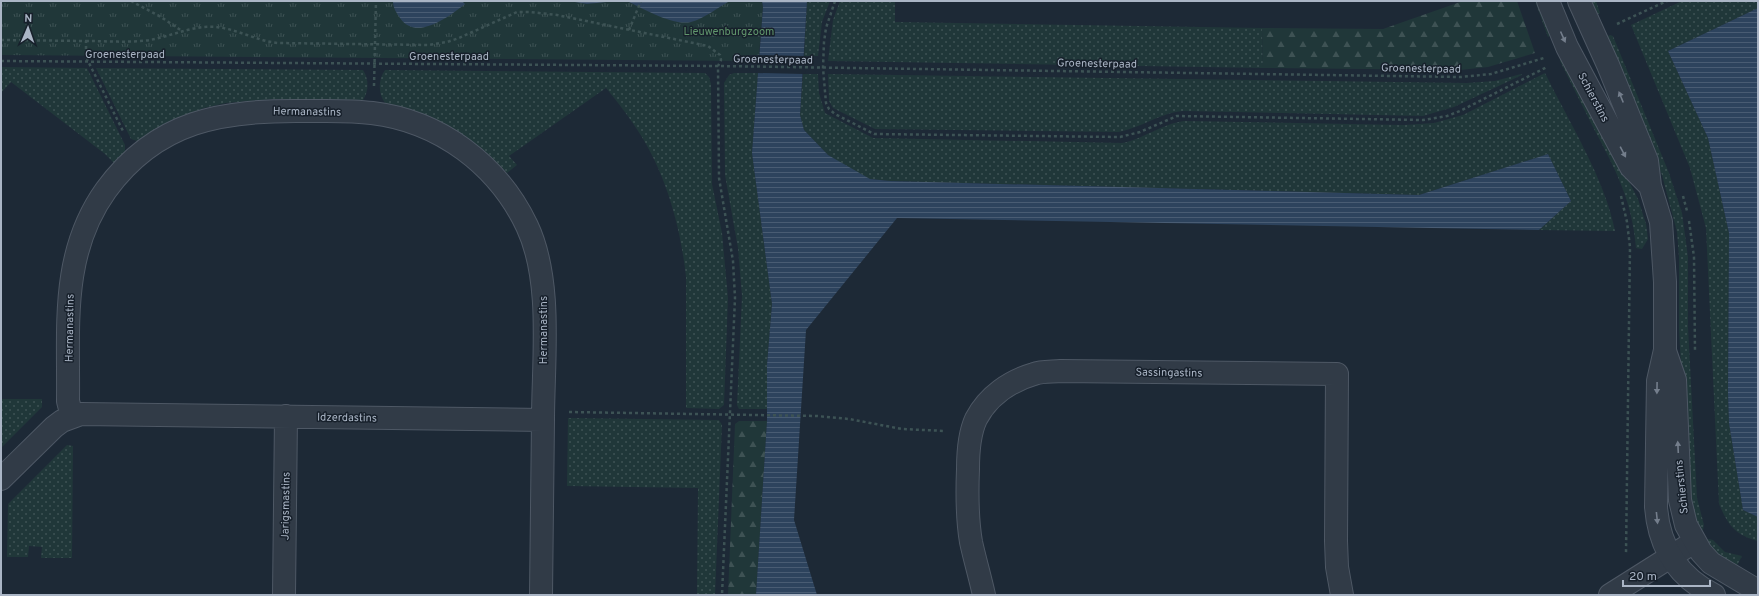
<svg xmlns="http://www.w3.org/2000/svg" width="1759" height="596" font-family="Overpass,sans-serif">
  <defs>
    <pattern id="grass-dots" width="8" height="8" patternUnits="userSpaceOnUse"><rect width="8" height="8" fill="#203739"/><path d="M2 2h.1M6 6h.1" fill="none" stroke="#3e5254" stroke-width="1.8" stroke-linecap="round"/></pattern>
    <pattern id="forest-firs" width="22" height="20" patternUnits="userSpaceOnUse"><rect width="22" height="20" fill="#203739"/><path d="M5 1l3.5 6h-7zM16 11l3.5 6h-7z" fill="#3e5254"/></pattern>
    <pattern id="park-tufts" width="24" height="20" patternUnits="userSpaceOnUse"><rect width="24" height="20" fill="#203739"/><path d="M3 7l-1-3M5 7V3M7 7l1-3M15 17l-1-3M17 17v-4M19 17l1-3" fill="none" stroke="#3e5254"/></pattern>
    <pattern id="water-rules" width="6" height="5" patternUnits="userSpaceOnUse"><rect width="6" height="5" fill="#2d435d"/><path d="M0 2.5h6" fill="none" stroke="#495c73"/></pattern>
  </defs>
  <rect width="100%" height="100%" fill="#1d2936"/>
  <path fill="url(#grass-dots)" d="M807,1h23l-8,21 -4,34h-14z
    M840,1h55v21l367,6 1,40 -435,-7 5,-41z
    M1535,1h5l11,34 -3,2z
    M1587,1h9l4,12 -4,2z
    M1682,1h76v7l-90,43 40,87 21,95 -1,160 1,30 14,87 15,7v24c-23,-6 -30,-16 -39,-37l-13,-276 -16,-60 -59,-143z
    M1610,35l3,1 56,137 13,40 6,44v70l9,171 7,27 -1,5 -5,4 -10,-41 -9,-163v-73l-2,-25 -15,-57 -56,-138z
    M1561,58h3l74,141 8,25 2,15 -6,10 -6,-1c-4,-49 -21,-79 -43,-121 -11,-22 -22,-44 -33,-66z
    M1,67l86,1 38,77v8l-11,10 -9,-9 -94,-72 -10,11z
    M96,68l267,2c6,9 6,21 0,30l-87,-1 -50,4 -22,5 -32,13 -35,20 -6,-2z
    M385,70l320,3 4,4 2,7 1,100 10,49 6,65 -4,107 -5,4 -33,-1v-131c-6,-55 -22,-110 -54,-155 -8,-12 -17,-23 -26,-34l-97,68 8,9 -10,8c-39,-38 -69,-57 -122,-70 -7,-9 -7,-24 0,-33z
    M734,73h24l-6,80 20,151 -5,61v44h-28l-2,-4 5,-109 -4,-48 -13,-73 -1,-92 5,-8z
    M1545,73c24,49 60,106 70,158l-76,-1 32,-29 -23,-47 -129,41 -529,-14 -20,-2 -22,-11 -20,-13 -24,-25 -4,-15 3,-41h15l1,19 6,20 48,25 249,5c22,-4 39,-19 62,-22l220,4 30,-2 29,-8z
    M828,74l639,9 28,-2 26,-7 1,1 -68,32 -31,9 -240,-5c-23,2 -42,17 -65,21l-243,-3 -42,-21 -4,-7z
    M1,399h41v8l-41,41z
    M568,418l151,2 3,5 -7,170h-18l1,-107 -131,-2z
    M67,445l6,1 -1,112h-31l1,-11 -13,-1 -1,11h-21l1,-53z
    M1709,539l4,1 12,12 17,4 -7,13 -32,-27z"/>
  <path fill="url(#forest-firs)" d="M1463,1h54l18,52 -47,14 -28,3 -197,-2 -1,-40 121,1z
    M739,421h28l-11,174h-28l7,-171z"/>
  <path fill="url(#park-tufts)" d="M1,1h761l1,6 -4,48h-13l-1,6 -744,-6z"/>
  <path fill="url(#water-rules)" d="M393,1h69l3,3c-15,12 -49,38 -65,14 -4,-6 -7,-10 -7,-17z
    M569,1h47l-29,3z
    M627,1h103c-12,6 -26,18 -39,21 -18,4 -47,-13 -64,-21z
    M762,1h45l-7,114 4,15 24,25 42,24 20,2 529,14 129,-41 23,47 -32,29 -642,-12 -91,112 -12,190 23,75h-61l11,-174v-56l5,-61 -20,-151 11,-146z
    M1758,8v509l-15,-7 -14,-87 -1,-30 1,-160 -21,-95 -40,-87z"/>
  <path fill="#1d2936" d="M757,55l49,1 -1,18 -49,-1z"/>
  <g fill="none" stroke-linecap="round" stroke-linejoin="round">
    <g stroke="#4e5865" stroke-width="24">
      <path id="minor" d="M72,417l-4,-16c1,-74 -8,-147 38,-211 51,-70 117,-80 198,-79 23,0 46,-1 68,2 68,8 126,52 155,113 26,55 16,134 16,194
        M1,479l53,-52 8,-6 19,-7 462,6 -2,175
        M284,595l2,-179
        M984,595c-4,-18 -9,-35 -13,-53 -4,-24 -4,-49 -3,-73 0,-16 1,-35 8,-50 12,-23 34,-38 58,-45 8,-3 19,-2 27,-3l276,3 -1,167 1,26 5,28
        M1610,595l84,-53"/>
    </g>
    <g stroke="#4e5865" stroke-width="24">
      <path id="tertiary" d="M1548,1l19,46 64,120 19,19
        M1579,1l29,64 39,96 3,25 11,36 4,60v68l-7,31 -2,126c3,40 22,70 58,88
        M1665,351l10,29 5,120 6,25 15,27 10,11 47,28"/>
    </g>
    <path stroke="#3d5355" stroke-width="2.5" stroke-dasharray="3 3" stroke-linecap="butt" d="M131,1l30,16 21,14
      M835,1l-9,27 -2,14 -1,26 3,35 3,6 6,5 39,20 246,3 20,-5 37,-16 246,4 24,-4 13,-5 87,-44
      M1617,24l50,-23
      M629,30l12,-29
      M1,40l85,1v14l2,6 36,72
      M86,41c21,0 43,2 64,-1 22,-4 43,-15 66,-13 21,2 41,14 62,16l151,2 18,-3 12,-4 58,-26h13l27,3 151,31 12,9 1,5 -3,6 1,112 14,83 2,37 -13,297
      M1,61l717,5 743,11 30,-3 53,-16
      M374,86l2,-85
      M1621,196l6,26 3,25 -4,307
      M1683,196l4,15
      M1689,221l5,36 1,95
      M569,412l248,4 32,3 53,10 43,2"/>
    <use href="#minor" stroke="#313b47" stroke-width="22"/>
    <use href="#tertiary" stroke="#313b47" stroke-width="22"/>
  </g>
  <defs><path id="oneway-solid" d="M-6-.8H1V-3.2L6.5 0L1 3.2V.8H-6Z"/></defs>
  <g fill="#747e8c">
    <use href="#oneway-solid" transform="translate(1563 37) rotate(66)"/>
    <use href="#oneway-solid" transform="translate(1621 97) rotate(-112)"/>
    <use href="#oneway-solid" transform="translate(1623 152) rotate(62)"/>
    <use href="#oneway-solid" transform="translate(1657 388) rotate(91)"/>
    <use href="#oneway-solid" transform="translate(1678 447) rotate(-93)"/>
    <use href="#oneway-solid" transform="translate(1657 518) rotate(84)"/>
  </g>
  <g text-anchor="middle" stroke-width="3" stroke-linejoin="round" paint-order="stroke">
    <g font-size="11" fill="#61966c" stroke="#17202b">
      <text x="729" y="35">Lieuwenburgzoom</text>
    </g>
    <g font-size="11" fill="#aab5c5" stroke="#17202b">
      <text x="125" y="58">Groenesterpaad</text>
      <text x="449" y="60">Groenesterpaad</text>
      <text transform="translate(773 59) rotate(1)" y="4">Groenesterpaad</text>
      <text transform="translate(1097 63) rotate(1)" y="4">Groenesterpaad</text>
      <text transform="translate(1421 68) rotate(1)" y="4">Groenesterpaad</text>
      <text transform="translate(1594 97) rotate(62)" y="4">Schierstins</text>
      <text transform="translate(307 111) rotate(1)" y="4">Hermanastins</text>
      <text transform="translate(69 328) rotate(-89)" y="4">Hermanastins</text>
      <text transform="translate(543 330) rotate(-90)" y="4">Hermanastins</text>
      <text transform="translate(1169 372) rotate(1)" y="4">Sassingastins</text>
      <text transform="translate(347 417) rotate(1)" y="4">Idzerdastins</text>
      <text transform="translate(1681 487) rotate(-96)" y="4">Schierstins</text>
      <text transform="translate(285 506) rotate(-89)" y="4">Jarigsmastins</text>
    </g>
  </g>
  <rect width="1759" height="596" fill="none" stroke="#aab5c5" stroke-width="4"/>
  <g transform="translate(28 28) rotate(2)" stroke="#17202b" stroke-width="3" paint-order="stroke">
  <path d="M0-3L7 15L0 10L-7 15Z" fill="#aab5c5"/>
  <text y="-6" font-size="11" font-weight="bold" text-anchor="middle" fill="#aab5c5">N</text>
  </g>
  <path d="M1623 580v6h87v-6" fill="none" stroke="#aab5c5" stroke-width="2"/>
  <text x="1629" y="580" font-size="12" fill="#aab5c5" stroke="#17202b" stroke-width="3" paint-order="stroke">20 m</text>
</svg>
